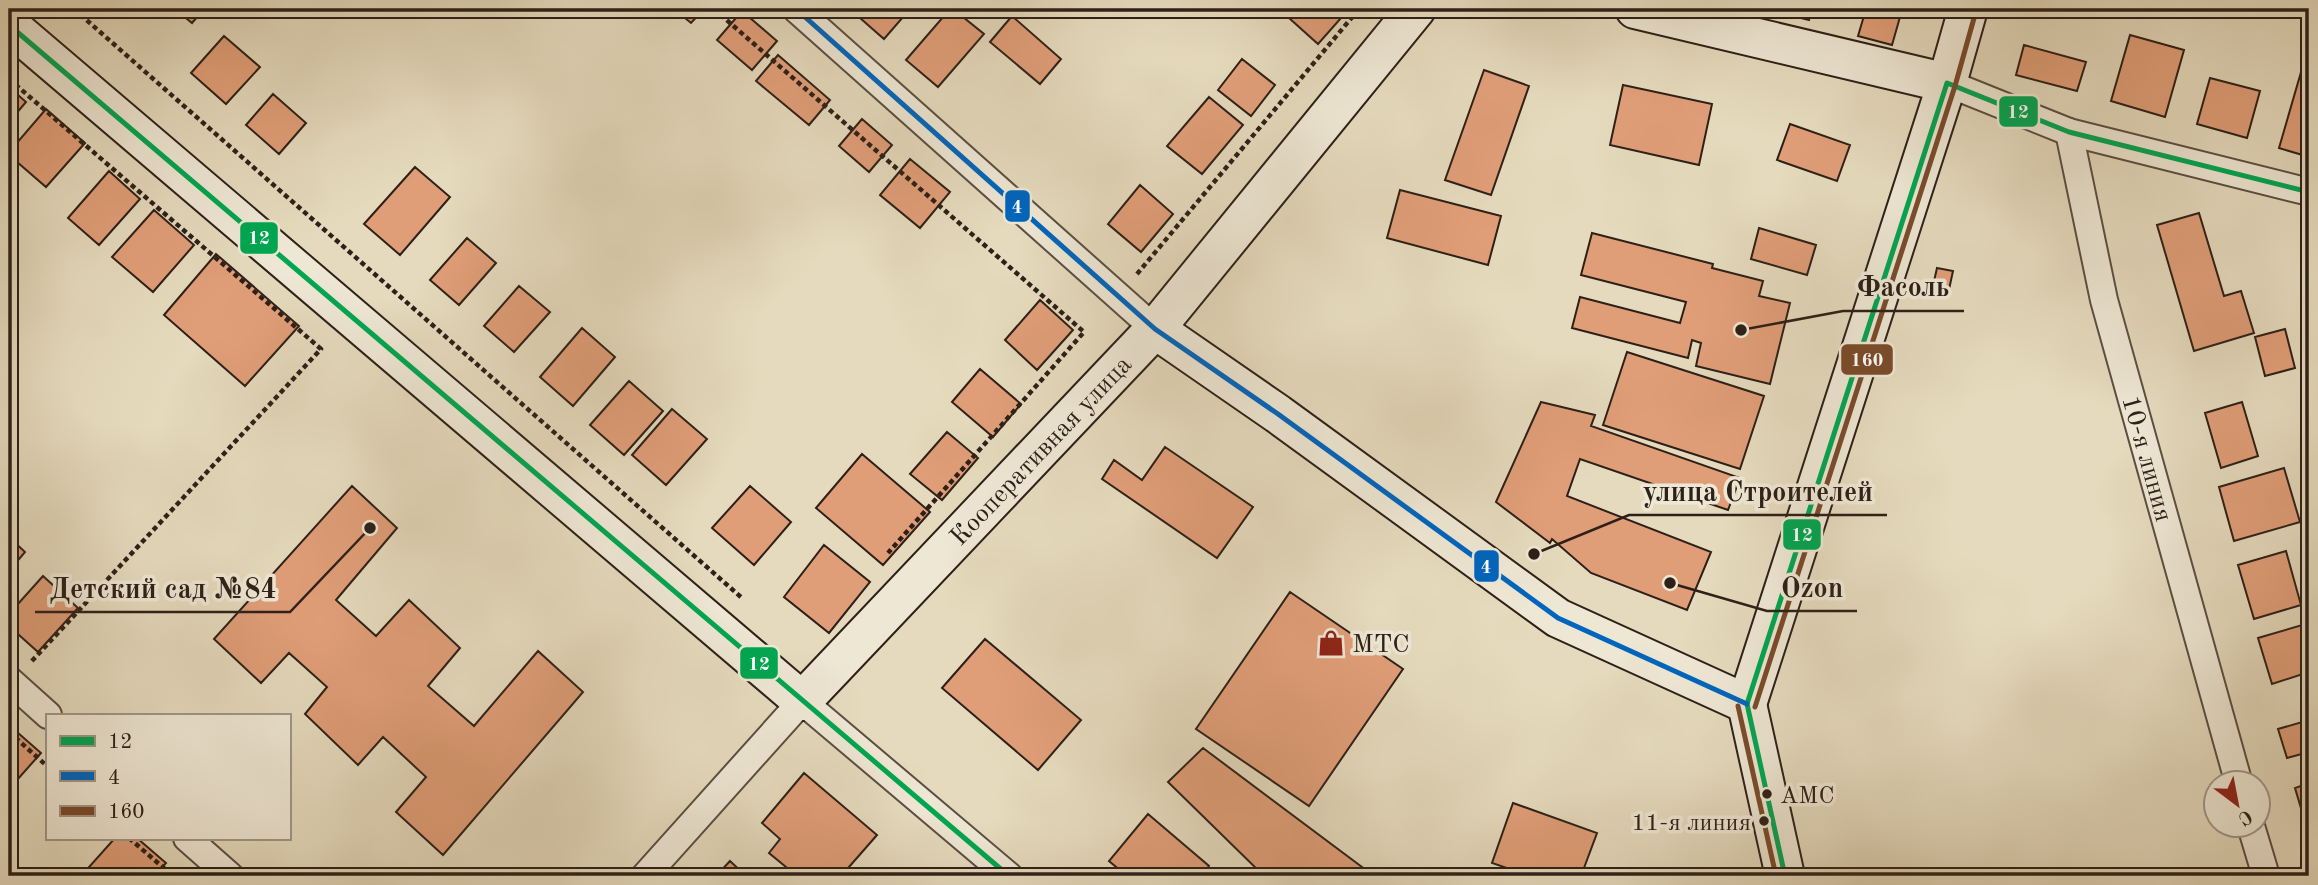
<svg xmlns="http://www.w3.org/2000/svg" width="2318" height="885" font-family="'Old Standard TT',serif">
  <rect width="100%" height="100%" fill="#e5dabd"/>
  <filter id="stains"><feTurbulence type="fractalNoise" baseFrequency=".00286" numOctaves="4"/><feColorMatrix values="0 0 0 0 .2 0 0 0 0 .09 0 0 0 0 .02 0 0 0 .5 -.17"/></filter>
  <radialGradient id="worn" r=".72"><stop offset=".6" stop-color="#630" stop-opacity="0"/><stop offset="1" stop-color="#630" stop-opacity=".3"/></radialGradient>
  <path fill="#e09e78" stroke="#2d2018" stroke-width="2" d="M175,9h29l-12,14z
    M674,9h30l-13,14z
    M854,9h56l-26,30 -32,-28z
    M950,9h3l31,25 -46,53 -32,-27z
    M1279,9h70l-31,35z
    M1774,9h37l-2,11 -36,-9z
    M1866,9l36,1 -10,35 -34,-9z
    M742,11l35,30 -25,29 -35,-30z
    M1012,16l49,43 -21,25 -50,-42z
    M2130,35l54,15 -19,67 -54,-16z
    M224,36l36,31 -34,37 -35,-31z
    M2024,45l62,17 -9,29 -61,-16z
    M2308,48h1v109l-30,-9z
    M778,55l52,45 -21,25 -53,-44z
    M1242,59l33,26 -24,31 -33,-26z
    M1484,70l45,16 -38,109 -46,-15z
    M2210,78l50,13 -13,47 -50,-14z
    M1623,85l89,19 -13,61 -89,-20z
    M9,87l17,15 -17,20z
    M273,94l33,29 -27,31 -33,-29z
    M1209,97l34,28 -41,49 -35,-28z
    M46,109l39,34 -39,44 -37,-32v-3z
    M862,119l30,26 -23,27 -30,-26z
    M1790,124l60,21 -13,36 -60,-21z
    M910,159l40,33 -30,36 -40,-33z
    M415,167l35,30 -50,58 -36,-31z
    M109,171l31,28 -41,46 -31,-27z
    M1140,185l33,29 -32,38 -33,-28z
    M1400,190l101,26 -13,49 -101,-27z
    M154,210l40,35 -41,47 -41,-35z
    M2199,213l25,83 17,-5 13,42 -60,18 -37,-126z
    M1759,228l57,17 -9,30 -56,-16z
    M1592,233l121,31 -1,4 51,13 -4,15 31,7 -20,81 -74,-18 5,-23 -9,-3 -4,18 -116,-30 8,-31 100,26 6,-21 -105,-27z
    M467,238l29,25 -37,42 -29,-25z
    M216,254l83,72 -54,60 -81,-71z
    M1937,268l16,3 -5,23 -16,-4z
    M519,286l31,26 -36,40 -30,-26z
    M1040,300l33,30 -36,40 -32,-30z
    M582,328l33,29 -42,49 -33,-29z
    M2285,329l10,39 -30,8 -10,-39z
    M1627,352l137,44 -24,73 -137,-44z
    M980,369l41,35 -28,33 -41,-35z
    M629,381l34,30 -39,44 -34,-30z
    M1541,402l54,13 -4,11 149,52 -12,32 -148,-51 -13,37 144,56 -24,58 -96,-37 -39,-34 -2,4 -54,-41z
    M2242,402l16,54 -37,12 -16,-55z
    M672,409l35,30 -41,46 -34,-30z
    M947,432l31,26 -36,42 -32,-26z
    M1165,447l88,60 -36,51 -115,-79 12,-19 28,20z
    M862,454l68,58 -47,53 -67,-57z
    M2284,468l16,54 -66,19 -15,-54z
    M352,486l45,42 -61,72 40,36 33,-36 51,48 -32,38 46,40 64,-75 45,41 -140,163 -47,-43 30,-35 -43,-40 -25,28 -53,-51 22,-27 -38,-34 -28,30 -47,-44z
    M750,486l41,36 -37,43 -42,-37z
    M9,537l16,15 -16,19z
    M824,545l46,37 -41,51 -45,-36z
    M2286,551l15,54 -47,14 -16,-54z
    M43,576l35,32 -40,44 -29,-26v-12z
    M1290,592l113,77 -94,137 -113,-77z
    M2309,623v49l-37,12 -14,-46z
    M985,639l96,81 -43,50 -96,-82z
    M2309,720v32l-22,6 -9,-29z
    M9,725l32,28 -32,36z
    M1203,748l171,128h-110l-96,-94z
    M804,773l73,62 -28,32 11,9h-63l-28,-23 11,-14 -18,-16z
    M2309,783v52l-14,-47z
    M1513,803l84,30 -16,43h-51l-38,-13z
    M1148,814l61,52 -8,10h-74l-18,-15z
    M115,838h22l29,25 -12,13h-73z
    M730,861l16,15h-30z"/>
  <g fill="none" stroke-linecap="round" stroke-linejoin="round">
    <g stroke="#5b4e41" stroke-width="30">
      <g id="street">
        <path d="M796,9l359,320"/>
        <path d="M1947,83l122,49 240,60"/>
        <path id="s1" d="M2069,132l35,168 135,484"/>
        <path d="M9,680l39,35"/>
        <path d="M2251,826l15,50"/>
        <path d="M187,838l43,38"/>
        <path d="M645,876l157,-175 207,175"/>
      </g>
    </g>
    <g stroke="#2d2018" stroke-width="42">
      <g id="secondary">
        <path d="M1635,9l312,74"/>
        <path id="s2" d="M9,25l793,676 353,-372 261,-320"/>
        <path d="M1155,329l123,85 280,204 189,86"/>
        <path d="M1747,704l200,-621 21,-74"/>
        <path d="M1747,704l38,172"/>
      </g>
    </g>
    <path stroke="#2d2018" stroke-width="4.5" stroke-dasharray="5 3.5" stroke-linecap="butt" d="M74,9l668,589
      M714,9l370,323 -196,221
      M9,79l312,270 -290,313
      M1137,274l222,-265
      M9,732l38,34
      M129,838l44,38"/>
    <use href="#street" stroke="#eee7d4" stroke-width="26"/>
    <use href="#secondary" stroke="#eee7d4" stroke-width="38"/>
    <g stroke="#eee7d4" stroke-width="10">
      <path id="bus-1" d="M9,25l1000,851
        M1785,876l-38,-172 200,-621 122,49 240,60"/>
    </g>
    <g stroke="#eee7d4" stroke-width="10">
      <path id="bus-2" d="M796,9l359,320 123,85 280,204 189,86"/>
    </g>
    <g stroke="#eee7d4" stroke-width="10">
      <path id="bus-3" d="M1738,706l38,170
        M1755,707l200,-621 21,-75"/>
    </g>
    <use href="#bus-1" stroke="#00a651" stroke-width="5"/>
    <use href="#bus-2" stroke="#0065bd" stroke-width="5"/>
    <use href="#bus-3" stroke="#7a4b2a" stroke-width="5"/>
  </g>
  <defs>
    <g id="shop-bare" transform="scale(2.1)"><path d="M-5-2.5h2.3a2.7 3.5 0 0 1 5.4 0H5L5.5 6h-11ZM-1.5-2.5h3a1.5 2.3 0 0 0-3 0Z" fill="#8f2418" stroke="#eee7d4" stroke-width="2.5" paint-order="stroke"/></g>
  </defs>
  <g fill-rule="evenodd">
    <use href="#shop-bare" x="1331" y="643"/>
  </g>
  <g fill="#2d2018" stroke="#eee7d4" stroke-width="2.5">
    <circle cx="1767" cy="794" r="6"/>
    <circle cx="1764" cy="821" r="6"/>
  </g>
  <g text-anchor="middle" stroke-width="7" stroke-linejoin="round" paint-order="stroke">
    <g font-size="24" fill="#2d2018" stroke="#eee7d4" text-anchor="start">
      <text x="1780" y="803">АМС</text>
      <text x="1751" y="830" text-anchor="end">11-я линия</text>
    </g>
    <g font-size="26" fill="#2d2018" stroke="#eee7d4">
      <text dy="9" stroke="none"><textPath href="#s2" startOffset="1388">Кооперативная улица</textPath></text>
      <text dy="9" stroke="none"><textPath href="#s1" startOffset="336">10-я линия</textPath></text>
    </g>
    <g font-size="26" fill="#2d2018" stroke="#eee7d4" text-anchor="start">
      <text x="1352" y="652">МТС</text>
    </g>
  </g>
  <path fill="none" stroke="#2d2018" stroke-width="2.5" d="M1741 330L1843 311H1964M1534 554L1629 515H1887M1670 583L1767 611H1857M370 528L290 612H35"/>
  <g fill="#2d2018" stroke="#eee7d4" stroke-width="2.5">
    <circle cx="1741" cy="330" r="7"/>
    <circle cx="1534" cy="554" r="7"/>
    <circle cx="1670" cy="583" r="7"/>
    <circle cx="370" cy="528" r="7"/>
  </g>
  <g font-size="28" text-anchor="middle" font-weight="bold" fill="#2d2018" stroke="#eee7d4" stroke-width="7" stroke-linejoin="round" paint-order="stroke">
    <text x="1903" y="296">Фасоль</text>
    <text x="1758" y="501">улица Строителей</text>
    <text x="1812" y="597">Ozon</text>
    <text x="163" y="598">Детский сад №84</text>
  </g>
  <g stroke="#eee7d4" stroke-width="2.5">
    <rect x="1998" y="95" width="41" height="33" rx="7" fill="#00a651"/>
    <rect x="1004" y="189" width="27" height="34" rx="7" fill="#0065bd"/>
    <rect x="239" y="221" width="40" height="34" rx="7" fill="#00a651"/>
    <rect x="1840" y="343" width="54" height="33" rx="7" fill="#7a4b2a"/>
    <rect x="1782" y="518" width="40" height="33" rx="7" fill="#00a651"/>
    <rect x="1473" y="549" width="27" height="34" rx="7" fill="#0065bd"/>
    <rect x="739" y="646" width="40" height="34" rx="7" fill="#00a651"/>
  </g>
  <g font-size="19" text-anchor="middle" font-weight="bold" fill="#fff">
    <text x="2018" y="118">12</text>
    <text x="1017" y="213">4</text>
    <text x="259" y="244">12</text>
    <text x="1867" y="366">160</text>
    <text x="1802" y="541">12</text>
    <text x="1486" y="573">4</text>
    <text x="759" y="670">12</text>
  </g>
  <rect width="2318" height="885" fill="none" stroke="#e5dabd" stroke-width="35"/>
  <rect x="10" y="10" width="2297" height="864" fill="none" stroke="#2d2018" stroke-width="3.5"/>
  <rect x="18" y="18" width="2283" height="850" fill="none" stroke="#2d2018" stroke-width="2"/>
  <rect x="46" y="714" width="245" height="126" fill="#eee7d4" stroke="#a19789" stroke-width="2"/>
  <rect x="60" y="736" width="35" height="10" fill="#00a651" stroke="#a19789" stroke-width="2"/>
  <text x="108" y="748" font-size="21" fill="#2d2018">12</text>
  <rect x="60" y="771" width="35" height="10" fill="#0065bd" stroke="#a19789" stroke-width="2"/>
  <text x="108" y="784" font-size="21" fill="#2d2018">4</text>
  <rect x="60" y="806" width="35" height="10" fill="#7a4b2a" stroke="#a19789" stroke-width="2"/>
  <text x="108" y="818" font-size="21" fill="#2d2018">160</text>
  <g transform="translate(2237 804) rotate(148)"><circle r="33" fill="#eee7d4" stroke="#a19789" stroke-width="2"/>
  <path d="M0-5L12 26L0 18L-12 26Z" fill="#8f2418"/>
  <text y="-10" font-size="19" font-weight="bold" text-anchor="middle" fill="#2d2018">С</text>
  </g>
  <rect width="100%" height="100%" filter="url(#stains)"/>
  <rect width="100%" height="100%" fill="url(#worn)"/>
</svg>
